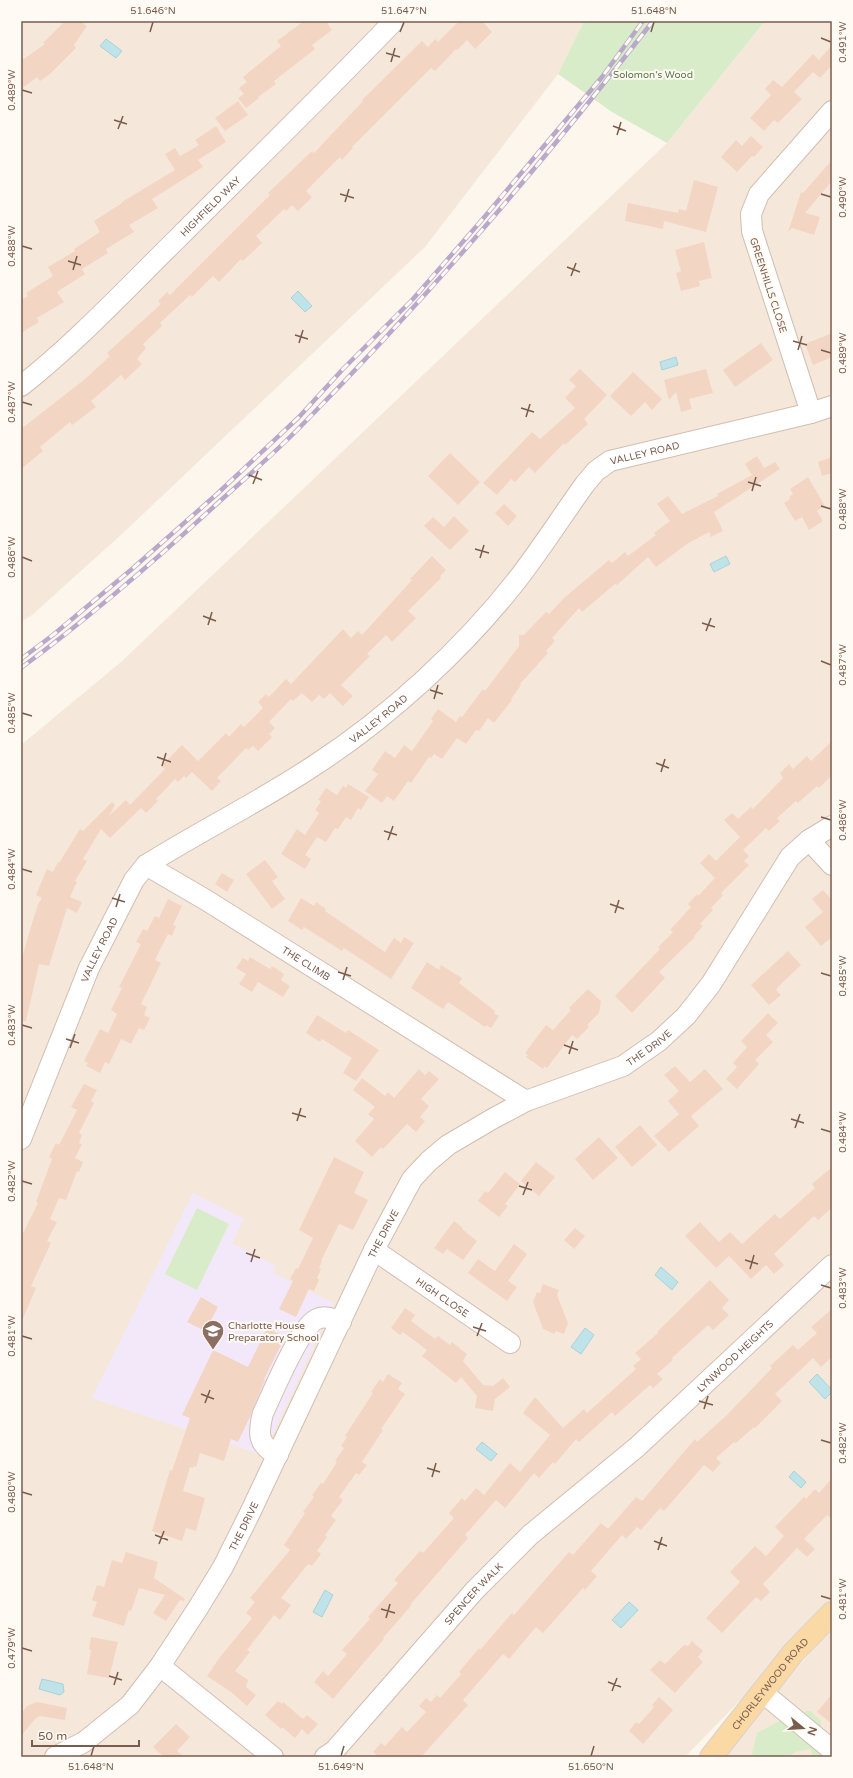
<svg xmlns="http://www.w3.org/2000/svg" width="853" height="1778" font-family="'Varela Round',sans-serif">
  <rect width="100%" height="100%" fill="#fdf6ec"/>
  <path fill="#f5e8da" d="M21,21h563l-26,53 -133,173 -303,287 -90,81 -11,7z
    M765,21h67v1585l-147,151h-664v-1012l100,-83 546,-519z
    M832,1627v130h-111l45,-52z"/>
  <path fill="#f3e8fa" d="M193,1193l51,26 -12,24 44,23 -3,7 61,30 -71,152 -171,-57z"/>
  <path fill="#d8ecc9" d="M584,21h181l-98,122 -55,-31 -54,-38z
    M197,1208l32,16 -32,66 -32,-16z
    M806,1711h5l10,10v10l11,26h-18l-4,-8 -15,3 -6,5h-35l-2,-3 5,-21 28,-15h14z"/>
  <path fill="#bfe3e8" stroke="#a5d3da" d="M106,39l16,12 -6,7 -16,-12z
    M298,291l14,15 -7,6 -14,-14z
    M676,357l2,8 -16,5 -2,-8z
    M726,556l4,8 -16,8 -4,-8z
    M661,1267l17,15 -6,8 -17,-15z
    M585,1328l9,7 -13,19 -10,-7z
    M817,1374l15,16v2l-7,7 -16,-17z
    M482,1442l15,12 -6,7 -15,-12z
    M794,1471l12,11 -5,6 -12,-11z
    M325,1590l8,5 -11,22 -9,-5z
    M629,1602l9,8 -17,18 -9,-8z
    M42,1679l21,5 1,8 -4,3 -21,-6z"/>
  <path fill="#f3d5c3" d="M65,21h15l7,5 -13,19 2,3 -26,26 -10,7 -3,-4 -16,12v-28l24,-17 -2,-1z
    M304,21h22l6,9 -20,15 3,4 -41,32 2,3 -18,13 1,1 -13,10 -8,-10 6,-4 -5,-6 8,-6 -4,-5 38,-31 -4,-5z
    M459,21h23l10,11 -17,17 -8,-9 -10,10 -1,-1 -21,22 -4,-3 -79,79 1,1 -11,12 -2,-3 -34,34 6,6 -14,14 -6,-6 -6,6 -2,-2 -28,27 6,7 -19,18 -2,-2 -22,23 -6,-6 -21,21 -2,-2 -30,28 2,3 -19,18 3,4 -9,11 5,5 -17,16 -4,-5 -30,26 5,6 -24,18 -2,-3 -30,25 3,4 -22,18v-40l64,-50 25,-23 -3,-3 54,-49 -3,-3 9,-9 3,3 100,-100 -2,-2 44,-42 2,2 49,-52 -1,-1 60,-59 6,6 7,-8 3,3z
    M832,45v20l-12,13 -7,-6 -19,20 8,7 -24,24 -4,-3 -10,11 -14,-13 21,-23 -6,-6 8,-9 9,7 31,-33 6,6z
    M238,101l10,14 -23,16 -10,-13z
    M216,126l10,16 -28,18 5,7 -51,32 6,9 -29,17 5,7 -28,17 2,4 -26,16 3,5 -28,18 7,10 -27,16 2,4 -18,11v-33l7,-4 -2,-3 27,-17 -5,-9 27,-16 -1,-2 26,-17 -6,-11 28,-18v-1l53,-32 -10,-16 10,-6 5,8 19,-11 -4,-5z
    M751,136l12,11 -9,10 -2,-1 -15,16 -16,-15 15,-17 6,6z
    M832,160v21l-27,32 15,4 -6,18 -22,-7 -4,4 13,-40 2,1z
    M694,180l24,7 -12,45 -42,-11 -1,8 -38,-8 3,-18 50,10 1,-4 7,2z
    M704,242l8,36 -13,3 1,5 -19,5 -5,-18 5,-2 -6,-21z
    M832,333v24l-19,8 -8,-21z
    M761,343l12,17 -38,27 -12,-17z
    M580,369l27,26 -23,24 4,5 -23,21 -1,-2 -29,30 -6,-6 -14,15 -4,-3 -14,16 -14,-12 49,-51 8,7 35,-31 -10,-10 11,-12 -7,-6z
    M706,369l7,24 -24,6 3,10 -11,3 -5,-20 -7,8 -5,-20z
    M633,372l29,27 -10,11 -7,-8 -14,14 -21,-20z
    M450,453l30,29 -22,23 -30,-29z
    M757,456l7,12 11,-6 5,7 -66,43 9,19 -12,6 -2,-5 -22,12 -31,23 -8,-10 -31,28 -2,-1 -33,28 -3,-4 -27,30 3,3 -9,10 2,2 -28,31 1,1 -10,14 1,1 -18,23 -6,-5 -9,13 -3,-1 -10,14 -9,-6 -15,21 -8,-5 -3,4 -2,-1 -18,26 -3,-2 -14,20 -7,-5 -5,7 -17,-12 13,-17 -6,-4 13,-19 10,7 9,-13 8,6 21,-30 -2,-2 7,-10 18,13 4,-6 2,1 21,-28 2,2 34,-45v-11h5l22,-23 3,2 15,-16 45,-38 3,3 13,-11 3,4 28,-21 -2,-2 16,-12 -13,-17 11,-8 14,18 36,-18 -1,-2 35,-19 -7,-11z
    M832,457v16l-10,3 -4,-14z
    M808,477l17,29 -8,5 6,10 -14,9 -7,-13 -7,4 -11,-18 6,-4 -1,-2 4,-3 -3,-5z
    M504,504l13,12 -9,10 -13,-13z
    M454,516l15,15 -19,19 -26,-24 9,-9 11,10z
    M432,556l14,14 -6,6 1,2 -33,33 8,7 -24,24 -6,-7 -19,19 3,2 -29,29 12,11 -10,10 -13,-13 -6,6 -5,-4 -7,7 -10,-9 -9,8 -2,-2 -22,23 6,6 -6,6 3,3 -14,14 -5,-5 -5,4 -2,-2 -29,30 4,3 -9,10 -20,-19 -6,6 -2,-2 -6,6 -3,-3 -19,20 2,2 -12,12 -5,-5 -31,30 -9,-9 -18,30 4,2 -12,20 2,1 -7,15 12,5 -5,11 -10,-5 -18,58 -10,-2 -13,57h-5v-60l12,-41 5,-16 4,-6 -6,-3 11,-26 6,3 5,-10 1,1 21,-34 3,2 29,-29 3,3 -6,11 17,-16 4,5 35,-36 -4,-3 21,-21 16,16 28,-28 3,4 12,-13 3,3 19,-19 -5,-6 8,-8 3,3 17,-18 5,5 52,-55 8,9 7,-7 4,4 50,-55 -2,-1z
    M832,741v34l-13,13 -2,-2 -19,17 -2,-2 -19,17 3,3 -11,10 -3,-3 -23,22 6,6 -5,5 5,4 -28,28 2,2 -12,13 2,2 -13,14 3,2 -9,10 1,1 -36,35 6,6 -33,35 -17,-17 45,-47 -2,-2 15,-15 -3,-2 21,-23 -3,-3 9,-10 1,2 17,-18 -15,-15 9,-9 7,7 24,-24 -16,-17 8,-7 6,6 13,-12 2,2 30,-31 -3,-5 9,-9 4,5 14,-13 4,5z
    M348,784l21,13 -8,13 -3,-2 -7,12 -5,-3 -8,12 -3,-1 -9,14 -9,-5 -12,18 6,4 -6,10 -24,-15 16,-25 8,6 14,-22 -4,-3 6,-9 -3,-1 8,-12 11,7 6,-9 3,2z
    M265,860l13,17 -6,4 13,18 -13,10 -26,-35z
    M222,873l12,7 -7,12 -12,-8z
    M823,890l9,10v37l-11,9 -16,-19 18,-15 -11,-13z
    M301,898l13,8 2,-4 10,7 -1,2 60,41 9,-14 7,5 3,-6 10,6 -23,36 -47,-31 -2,3 -38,-24 -2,3 -14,-9z
    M168,899l14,7 -9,19 3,1 -4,10 -4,-2 -13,26 6,3 -20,41 6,3 -3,8 6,3 -6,12 -5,-2 -8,16 -10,-5 -12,25 -4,-2 -5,11 -14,-7 2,-3 -4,-2 16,-32 8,4 9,-19 -6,-4 11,-22 -3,-1 22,-43 -5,-2 7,-13 4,2 8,-15 4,2z
    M788,951l13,14 -23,22 -2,3 5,5 -12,10 -18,-20z
    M250,957l20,12 2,-3 12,8 -3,6 9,6 -7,11 -25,-15 -6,10 -13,-8 7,-10 -10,-6 7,-10 5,3z
    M427,962l12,8 2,-5 21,13 -3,5 36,28 -1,2 5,3 -8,12 -5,-3 -1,2 -37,-25 -5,7 -32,-21z
    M588,989l13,12 -2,12 -12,12 2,2 -12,12 -5,-4 -25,33 -2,-2 -2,3 -17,-12 2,-2 -3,-2 21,-28 7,5 18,-20 -2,-2z
    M768,1013l10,10 -12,12 7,7 -18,18 4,4 -22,25 -11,-10 11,-12 -4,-4 14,-16 -6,-6z
    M317,1015l29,18 2,-3 31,20 -23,31 -13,-8 9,-15 -30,-19 -2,3 -14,-9z
    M675,1066l15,16 15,-13 18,20 -32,27 8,10 -30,26 -15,-16 25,-22 -11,-13 11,-10 -15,-16z
    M419,1069l6,6 4,-4 10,8 -18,20 8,7 -9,11 5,4 -9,11 -9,-8 -24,25 -2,-2 -9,10 -17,-16 19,-22 -6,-5 7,-7 -22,-17 9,-12 23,18 3,-4 6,6z
    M84,1084l13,6 -6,11 3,2 -15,30 3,2 -3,8 3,1 -7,14 8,4 -4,10 -2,-1 -11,29 -7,-2 -9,21 7,3 -10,19 4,2 -20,43 5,2 -15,35v-86l17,-34 -2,-1 16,-43 -3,-2 7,-14 3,2 18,-35 -6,-3z
    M640,1125l17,20 -25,22 -17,-20z
    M599,1137l19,21 -25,22 -18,-21z
    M334,1157l30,15 -10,21 14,7 -15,30 -14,-6 -18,37h1l-3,7 2,1 -4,9 2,2 -5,11 -5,-2 -13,28 -17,-8 14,-28 -3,-2 6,-11 2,1 15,-31 -14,-8z
    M536,1162l19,15 -16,19 -18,-15z
    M832,1167v41l-14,12 -4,-4 -40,38 10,11 -10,9 -8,-9 -15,14 -22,-23 -13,12 -31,-32 15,-14 19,20 11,-10 12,12 33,-30 5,5 35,-31 -3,-4z
    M505,1172l15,12 -15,20 3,2 -9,11 -21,-16 7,-10 3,2z
    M454,1221l9,7 -1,1 15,12 -14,19 -16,-11 -4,5 -9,-6z
    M575,1228l10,8 -11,13 -10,-9z
    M514,1244l13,10 -19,27 9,6 -10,14 -39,-28 10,-14 17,12z
    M710,1280l19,20 -7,8 7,7 -16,15 -5,-5 -36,33 1,2 -16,14 6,5 -10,9 -3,-3 -35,31 -3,-4 -33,30 -3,-3 -21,25 -2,-2 -14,16 -5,-5 -29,35 -9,-8 -31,35 3,3 -58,67 1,1 -28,32 1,1 -51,60 -19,-17 9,-11 5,5 19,-22 -5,-4 28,-31 -2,-2 30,-34 -4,-3 26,-29 3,2 31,-35 -5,-5 13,-15 3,3 11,-13 8,7 26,-32 10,9 30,-37 -27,-22 12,-16 28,31 21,-19 3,4 49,-44 -3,-3 8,-7 -6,-6 23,-20 -1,-1z
    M543,1284l16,6 -2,5 11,28 -4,11 -8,-3 -2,3 -11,-5 -10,-27 4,-10 3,1z
    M201,1297l17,10 -13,24 -18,-9z
    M405,1308l10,7 -4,6 24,18 3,-3 12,9 2,-3 15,12 -4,7 20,24 10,1 10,-8 7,9 -15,12 -2,12 -18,-3 2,-12 -16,-19 -5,6 -34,-27 5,-6 -24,-18 -3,3 -9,-7z
    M832,1309v48l-11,10 -8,-9 -38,36 7,7 -27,27 -1,-1 -18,16 -2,-1 -18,16 5,5 -8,9 -9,-7 -40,46 -4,-3 -19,22 -4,-3 -11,12 -4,-4 -31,36 6,5 -12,14 -2,-2 -40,45 -7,-6 -27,32 -6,-5 -40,46 5,5 -47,52h-46l2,-2 -4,-3 8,-9 4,3 17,-19 5,5 19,-20 -7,-6 7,-8 5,4 6,-7 3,3 21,-24 -2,-2 20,-24 1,2 32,-37 2,2 55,-63 4,3 28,-32 7,6 28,-32 6,4 53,-62 2,3 30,-27 45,-47 -2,-2 23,-21 5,5 19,-17 -6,-6z
    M267,1328l18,9 -21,42 1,1 -12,28 -3,9 -12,25 -7,-3 -7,22 -24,-8 -4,14 -2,-1 -1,2 -3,-1 -7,24 22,7 -9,33 -10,-3 -4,13 -30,-10 18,-61 2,1 18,-53 -8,-3 31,-65 35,17z
    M388,1374l14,9 -4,6 7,5 -24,35 2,1 -21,32 5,3 -8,10 -3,-2 -17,24 4,3 -12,16 5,4 -11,15 2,2 -10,14 4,3 -9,12 -4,-2 -27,34 10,7 -11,15 -6,-5 -27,35 3,2 -15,19 13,9 -2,7 10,8 -9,11 -16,-14 -24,-16 13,-19 32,-39 -6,-5 9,-11 -5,-4 40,-48 -6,-5 21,-32 -2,-1 11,-15 -2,-2 9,-12 2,1 14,-22 -2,-1 9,-13 -3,-2 6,-9 -2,-1 28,-43 -2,-1 9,-13 3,3z
    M832,1478v41l-5,-4 -23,24 11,10 -8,8 -10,-9 -34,36 7,8 -9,9 -5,-4 -34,36 -16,-15 34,-36 -10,-10 25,-26 11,10 18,-20 -9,-9 29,-30 2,2 9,-10 4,4z
    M126,1552l32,10 -4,16 31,21 -1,2 -4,-1 -14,21 -13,-8 12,-18 -26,-7 -8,23 -2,-1 -5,16 -32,-10 5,-14 -5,-2 5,-15 7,2 8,-27 10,3z
    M91,1637l27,5 -9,36 -22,-4 4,-24 -2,-1z
    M692,1641l11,10 -5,6 5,5 -28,31 -25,-23 10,-10 5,4 19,-19 4,1z
    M832,1694v30l-15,-12z
    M659,1697l14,13 -30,34 -14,-13 7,-9 3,2 15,-17 -2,-2z
    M278,1701l4,3 1,-2 20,17 4,-4 11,9 -10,11 -6,-6 -7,9 -13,-11 -1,2 -16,-14z
    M37,1702l30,6 -2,12 -25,-4 -5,3 -14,17v-22l6,-8z
    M176,1724l14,13 -13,14 7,6h-20l-11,-10z"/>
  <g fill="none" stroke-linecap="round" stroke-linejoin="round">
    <g stroke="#d1beb0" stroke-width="22">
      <g id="minor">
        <path id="s1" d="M21,386c57,-45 106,-98 158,-149 72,-72 145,-143 215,-216"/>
        <path d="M811,413l-59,-182 -1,-17 8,-20 73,-83"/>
        <path d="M809,840l23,25"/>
        <path id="s2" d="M146,865l60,35 320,201"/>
        <path id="s3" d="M21,1139l68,-171 45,-88 12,-15c56,-35 115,-64 169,-100 74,-48 148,-116 202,-185 24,-31 45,-64 68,-96l11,-13 14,-10 201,-48 21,-7"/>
        <path id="s4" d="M374,1250l136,93"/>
        <path d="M278,1455c-21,-10 -20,-22 -15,-42 10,-20 36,-86 54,-94 8,-4 16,0 24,3"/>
        <path d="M160,1666l113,91"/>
        <path d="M762,1692l70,58"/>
        <path id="s5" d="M55,1757l29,-15 46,-37 30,-39 38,-58 25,-41 26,-52 125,-265 38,-71 17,-18 19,-16 46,-27 32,-17 97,-35 36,-25 27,-25 25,-32 79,-127 19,-17 23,-14"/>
        <path id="s6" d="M325,1757l9,-6 141,-161 55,-55 107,-88 195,-182"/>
      </g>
    </g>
    <g stroke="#dad1cd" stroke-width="24">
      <g id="major">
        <path id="s7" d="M711,1757l83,-105 38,-39"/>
      </g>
    </g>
    <use href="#minor" stroke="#fff" stroke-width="20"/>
    <use href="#major" stroke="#fbd9a5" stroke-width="22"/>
    <g stroke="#b9a8c9" stroke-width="4.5">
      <path id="rail" d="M21,659l32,-24 79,-66 85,-75 82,-77 44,-48 70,-70 68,-78 121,-144 41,-56
        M21,668c69,-51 135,-108 199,-167 28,-25 57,-50 83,-77 125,-127 241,-262 350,-403"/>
    </g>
    <use href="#rail" stroke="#fffaf3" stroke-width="3" stroke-dasharray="9" stroke-linecap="butt"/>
  </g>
  <path fill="none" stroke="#7a5c4d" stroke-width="1.5" d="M150,32l3,-10M400,32l4,-10M651,32l3,-10M821,38l10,4M386,53l14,4M391,62l4,-14M22,90l10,3M114,120l13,4M613,126l13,5M118,129l5,-13M617,135l4,-13M340,194l14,4M821,194l10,3M345,202l4,-13M22,246l10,3M68,261l13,4M567,267l13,5M73,270l4,-14M571,276l5,-13M295,335l13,4M793,341l14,4M299,343l4,-13M798,350l4,-14M821,350l10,3M22,402l10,3M521,408l13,4M526,417l4,-13M249,475l13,5M748,482l13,4M253,484l5,-13M752,491l4,-14M821,506l10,3M475,549l14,4M22,557l10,4M480,558l4,-13M203,616l13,5M702,623l13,4M208,625l4,-13M706,631l5,-13M821,661l10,4M430,690l13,4M434,699l4,-14M22,713l10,3M157,757l14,5M656,763l13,5M162,766l4,-13M661,772l4,-13M821,817l10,3M384,831l13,4M388,840l5,-14M22,869l10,3M112,898l13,4M610,904l14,5M116,907l4,-13M615,913l4,-13M338,972l13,4M821,973l10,3M343,980l4,-13M22,1025l10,3M66,1039l13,4M564,1045l14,5M70,1048l5,-14M569,1054l4,-13M292,1113l14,4M791,1119l13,4M297,1121l4,-13M795,1128l5,-14M821,1129l10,3M22,1181l10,3M519,1186l13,4M523,1195l5,-13M246,1253l14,5M745,1260l13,4M251,1262l4,-13M750,1269l4,-14M821,1285l10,3M473,1327l13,4M22,1336l10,3M477,1336l5,-13M201,1394l13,5M699,1401l14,4M205,1403l5,-13M704,1409l4,-13M821,1440l10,3M427,1468l13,4M432,1477l4,-14M22,1492l10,3M155,1535l13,5M654,1541l13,5M159,1544l5,-13M658,1550l4,-13M821,1596l10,3M381,1609l14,4M386,1618l4,-14M22,1648l10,3M109,1676l13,4M608,1682l13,5M114,1685l4,-13M612,1691l5,-13M91,1756l3,-10M341,1756l3,-10M591,1756l3,-10"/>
  <defs>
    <g id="school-pin" transform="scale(1.15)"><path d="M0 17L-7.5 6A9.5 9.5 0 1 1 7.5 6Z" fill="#8d6e63" stroke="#fffaf3"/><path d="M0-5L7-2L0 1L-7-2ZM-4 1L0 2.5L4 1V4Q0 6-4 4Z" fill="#fff"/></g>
  </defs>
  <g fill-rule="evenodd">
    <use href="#school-pin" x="213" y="1331"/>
  </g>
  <g text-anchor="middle" stroke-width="4" stroke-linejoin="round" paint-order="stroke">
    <g font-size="10" fill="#537a41" stroke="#fffaf3">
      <text x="653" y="78">Solomon's Wood</text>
    </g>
    <g font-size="10" fill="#7a5c4d" stroke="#fffaf3">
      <text dy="4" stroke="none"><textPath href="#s1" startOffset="261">HIGHFIELD WAY</textPath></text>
      <text transform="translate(769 285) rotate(72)" y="4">GREENHILLS CLOSE</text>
      <text dy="4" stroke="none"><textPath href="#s3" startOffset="961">VALLEY ROAD</textPath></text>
      <text dy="4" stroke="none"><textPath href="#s3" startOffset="577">VALLEY ROAD</textPath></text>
      <text dy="4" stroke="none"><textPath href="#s3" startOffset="205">VALLEY ROAD</textPath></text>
      <text dy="4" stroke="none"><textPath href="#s2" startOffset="188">THE CLIMB</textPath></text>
      <text dy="4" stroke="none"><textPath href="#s5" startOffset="964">THE DRIVE</textPath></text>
      <text dy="4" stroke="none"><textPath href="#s5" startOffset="628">THE DRIVE</textPath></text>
      <text dy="4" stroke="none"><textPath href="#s4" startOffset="83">HIGH CLOSE</textPath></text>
      <text dy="4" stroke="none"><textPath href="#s6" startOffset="575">LYNWOOD HEIGHTS</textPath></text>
      <text dy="4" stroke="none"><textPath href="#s5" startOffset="304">THE DRIVE</textPath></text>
      <text dy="4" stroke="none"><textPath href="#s6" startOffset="221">SPENCER WALK</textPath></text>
      <text dy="4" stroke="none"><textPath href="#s7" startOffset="94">CHORLEYWOOD ROAD</textPath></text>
    </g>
    <g font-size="10" fill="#785e54" stroke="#fffaf3" text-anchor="start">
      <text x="228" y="1329">Charlotte House<tspan x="228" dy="12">Preparatory School</tspan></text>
    </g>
  </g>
  <rect width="853" height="1778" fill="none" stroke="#fffaf3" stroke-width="44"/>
  <g transform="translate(803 1728) rotate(108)" stroke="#fffaf3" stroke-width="3" paint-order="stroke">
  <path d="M0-3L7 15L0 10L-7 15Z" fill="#7a5c4d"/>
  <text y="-6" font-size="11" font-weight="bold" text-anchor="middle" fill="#7a5c4d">N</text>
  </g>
  <path d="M32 1740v6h107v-6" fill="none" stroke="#7a5c4d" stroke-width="2"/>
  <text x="38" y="1740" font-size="12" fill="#7a5c4d" stroke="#fffaf3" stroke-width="3" paint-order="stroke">50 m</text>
  <rect x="22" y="22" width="809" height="1734" fill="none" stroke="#7a5c4d" stroke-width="1.5"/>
  <g font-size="10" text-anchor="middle" fill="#7a5c4d">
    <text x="153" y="14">51.646°N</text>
    <text x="404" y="14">51.647°N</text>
    <text x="654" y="14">51.648°N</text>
    <text transform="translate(842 42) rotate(-90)" y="4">0.491°W</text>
    <text transform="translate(11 90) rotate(-90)" y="4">0.489°W</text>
    <text transform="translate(842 197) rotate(-90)" y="4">0.490°W</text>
    <text transform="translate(11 246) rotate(-90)" y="4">0.488°W</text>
    <text transform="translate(842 353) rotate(-90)" y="4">0.489°W</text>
    <text transform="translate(11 402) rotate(-90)" y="4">0.487°W</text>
    <text transform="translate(842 509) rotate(-90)" y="4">0.488°W</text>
    <text transform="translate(11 557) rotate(-90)" y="4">0.486°W</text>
    <text transform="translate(842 665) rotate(-90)" y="4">0.487°W</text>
    <text transform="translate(11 713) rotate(-90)" y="4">0.485°W</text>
    <text transform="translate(842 820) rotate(-90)" y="4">0.486°W</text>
    <text transform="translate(11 869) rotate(-90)" y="4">0.484°W</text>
    <text transform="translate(842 976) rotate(-90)" y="4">0.485°W</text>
    <text transform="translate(11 1025) rotate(-90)" y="4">0.483°W</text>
    <text transform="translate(842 1132) rotate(-90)" y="4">0.484°W</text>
    <text transform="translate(11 1181) rotate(-90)" y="4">0.482°W</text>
    <text transform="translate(842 1288) rotate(-90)" y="4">0.483°W</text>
    <text transform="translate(11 1336) rotate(-90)" y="4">0.481°W</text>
    <text transform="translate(842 1443) rotate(-90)" y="4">0.482°W</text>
    <text transform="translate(11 1492) rotate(-90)" y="4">0.480°W</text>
    <text transform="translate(842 1599) rotate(-90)" y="4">0.481°W</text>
    <text transform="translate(11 1648) rotate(-90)" y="4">0.479°W</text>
    <text x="91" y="1770">51.648°N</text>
    <text x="341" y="1770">51.649°N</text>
    <text x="591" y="1770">51.650°N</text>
  </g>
</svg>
